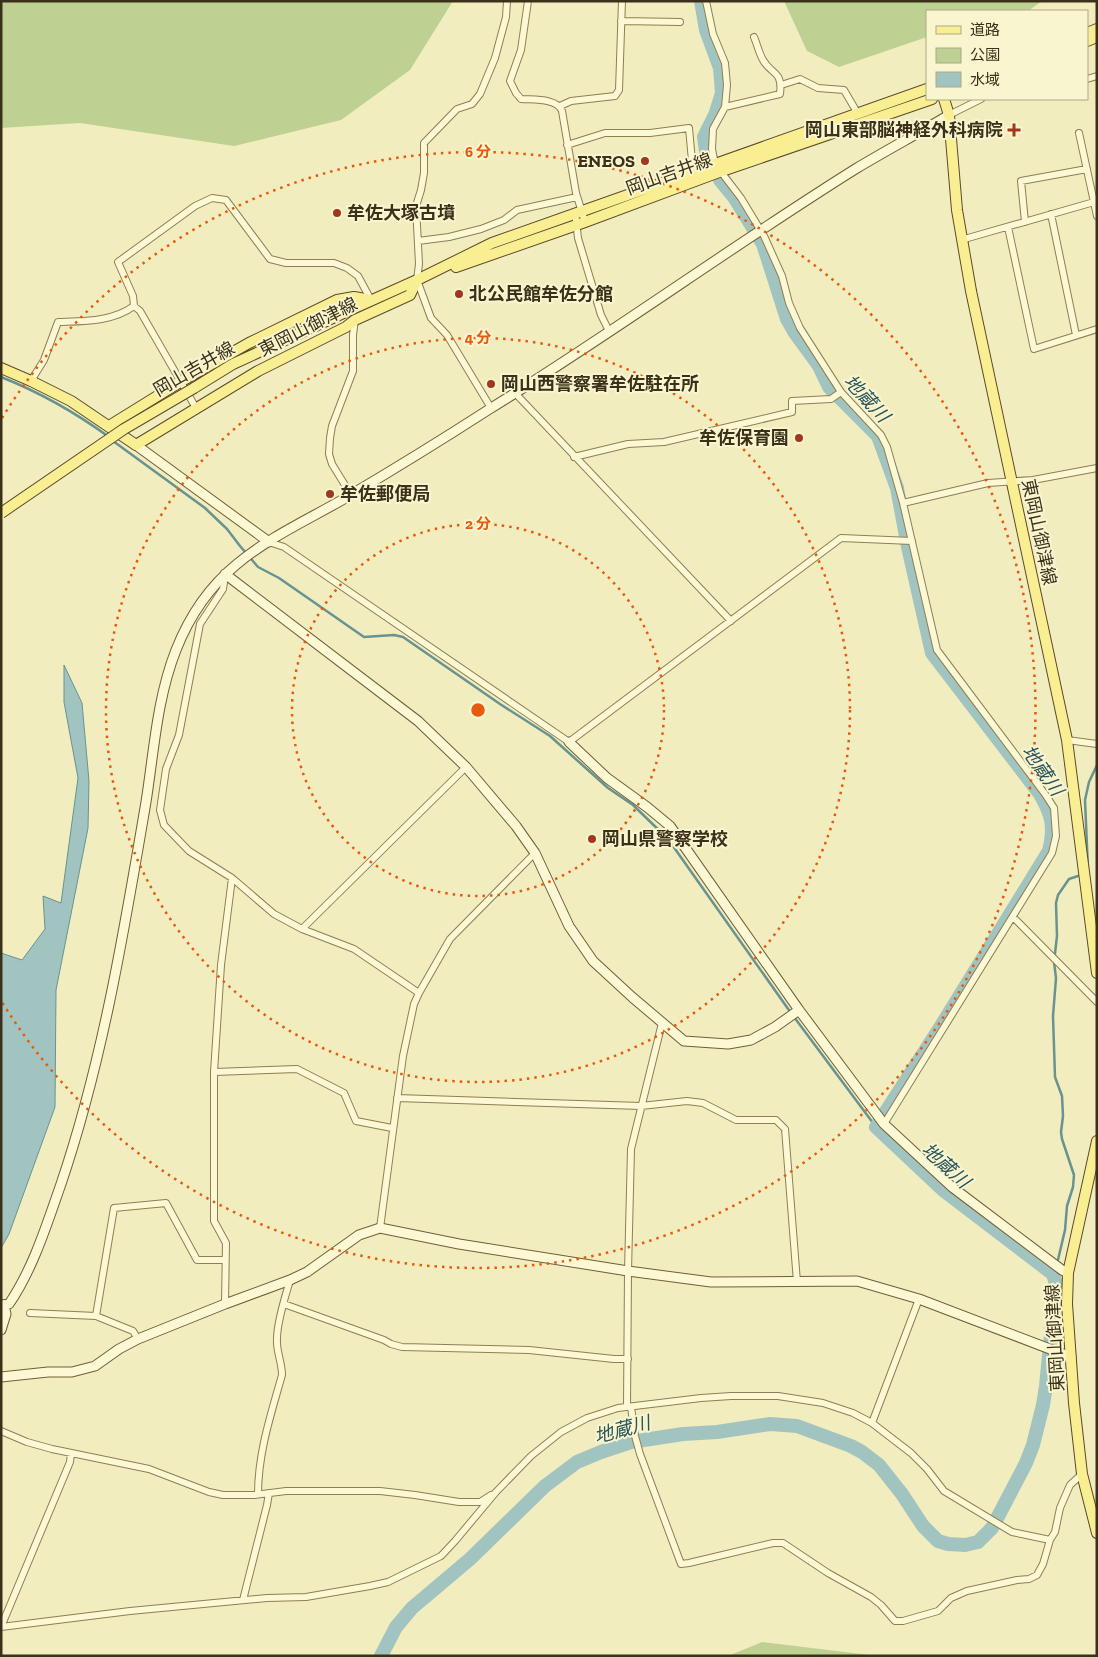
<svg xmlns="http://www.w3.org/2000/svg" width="1098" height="1657" font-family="'Zilla Slab','Noto Sans JP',serif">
  <rect width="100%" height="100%" fill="#f2edbf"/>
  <path fill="#bed192" d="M1,1h452l-43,69 -69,50 -107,26 -154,-23 -79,5z
    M784,1h258l-14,10h-101v26l-88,30 -32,-16z
    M762,1642l116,14h-150z"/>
  <path fill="#a2c4c0" stroke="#689390" d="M64,665l18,38 7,78 -1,47 -32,162 -1,117 -46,127 -8,14v-295l21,7 23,-31 -2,-33 18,7 17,-125 -14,-76z"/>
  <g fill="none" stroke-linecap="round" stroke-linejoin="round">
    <path stroke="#689390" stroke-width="2.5" d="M1,377c38,15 75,36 108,60
      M113,441l92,67 22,21 13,17 18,21 21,11 85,59 30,-2 9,2 97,67 50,32 58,52 25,17 35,34 123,174
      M1088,869l-3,-69 4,-18 8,-17
      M794,1017l82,110
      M1057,1264l8,-34 2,-24 6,-19 1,-12 -12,-36 -1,-7 2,-16 -1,-20 -7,-19 -2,-61 3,-38 -2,-16 3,-26 -1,-33 2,-8 11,-16 9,-3"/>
    <path stroke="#a2c4c0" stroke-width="14" d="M701,1l5,29 14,38 2,25 -7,22 -11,22 3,21
      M381,1656l15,-29 16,-19 58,-49 75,-73 32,-24 24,-10 30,-10 52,-8 34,-2 53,-8 27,2 54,20 11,6 17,13 23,29 21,32 15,15 10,3 17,1 13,-3 14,-14 34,-65 7,-18 10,-40 3,-19 10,-102 -3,-10 -110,-84 -67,-63 65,-101 108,-175c6,-25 3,-36 -9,-57l-108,-141 -24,-106 -11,-59 -19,-52 -49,-49 -10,-21 -24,-33 -8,-14 -24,-75 -29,-47 -14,-17"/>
    <g stroke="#8d7e55" stroke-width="8">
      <path id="street" d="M528,1l-7,49 -11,31 6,12 5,6c13,1 36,-1 41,12l14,82 9,29
        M706,1l7,33 12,29 2,22 -2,22 -12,22 -1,20 3,15 26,34 23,38 18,40 7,27 11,25 41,64 40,43 6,12 16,56 34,147 108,144 9,14 2,28 -4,17 -168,271
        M621,21l59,1
        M1087,79l10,-3
        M781,85l19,-6 18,9 26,2 14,24
        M560,106l11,-5 44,-5 4,-6 3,-89
        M725,107l55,-13c3,-24 -9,-19 -17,-34 -4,-7 -6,-16 -9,-23
        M949,115l32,-16
        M1079,133l18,83
        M567,145l38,-12h45l39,-5 4,44
        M575,212l3,26 23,77 8,16
        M1051,214l25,121
        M1025,222l-4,-41 66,-12
        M1008,227l26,122 63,-20
        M961,240l133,-38
        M418,241l31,-4 32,-8 23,-9 13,-10 60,-13
        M31,381l13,-21 14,-38c26,-1 54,0 76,-16
        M515,393l216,228
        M196,408l-56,-97 -6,-5 -1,-10 -15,-34 77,-56 17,-8 14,2 44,59 16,4h48l13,5 11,8 13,24
        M491,408l-44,-73 -16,-17 -14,-38 2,-16 -3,-58 5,-16 3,-17v-30l33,-34 15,-5 8,-10 15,-36 11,-41 1,-16
        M574,457l54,-13 36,-2 128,-30v-11l39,-2 10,-7
        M351,495l-19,-31 -3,-10 1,-16 2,-12 21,-55v-36l2,-16
        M903,503l85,-20 45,-3 64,-12
        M269,542l15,5 285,195 272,-204 71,3
        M225,575l-2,14 -23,35 -21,111 -13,34 -6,41 4,15 25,26 43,27 42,36 28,15 52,20 65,44
        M1067,740l30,4
        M1013,917l84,85
        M302,929l164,-162
        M214,1072l83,-3 47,24 12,28 36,7
        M397,1098l244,8 46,-5 16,2 33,17h40l9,9 12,153
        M380,1228l23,-172 11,-52 5,-11 31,-54 85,-86
        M225,1304l1,-61 -12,-22v-149l7,-107 11,-87
        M284,1304l100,36 7,4 11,3 127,3 85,9h14
        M30,1313l66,3 37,15 5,8
        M96,1316l18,-108 52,-5 31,57h28
        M627,1407l1,-136 3,-122 31,-126
        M631,1407l4,29 5,18 41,110 8,-1 84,-20h10l45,30 43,24 10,8 14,16h8l35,-10 13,-13 16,-7 50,-11 12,-1 8,-4 6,-11 7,-24 5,-8 5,-24 10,-23 12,-11
        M872,1423l47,-124
        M1,1431l26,11 25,7 97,20 60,23 14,3h31l32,-4h94l35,4 44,7h21l11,-7
        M71,1453l-1,9 -69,165 129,-16 137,-13 39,-1 64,-11 18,-4 53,-26 14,-15 41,-49 35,-36 30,-24 26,-14 31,-10 83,-10 30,-2h47l45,7 30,10 19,10 39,30 16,16 17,22 68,41 38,8
        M258,1494c0,-41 13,-80 24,-119 0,-13 -6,-24 -5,-36 0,-18 8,-41 13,-59
        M243,1600l24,-95 2,-12"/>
    </g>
    <g stroke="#6f5e38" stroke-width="11">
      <path id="secondary" d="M136,445l133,97
        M225,574l193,147 48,46 50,59 19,27 34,73 24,35 39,36 52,44 44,3 23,-4 24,-13 24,-17
        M569,742l38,36 40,29 23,19 129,184 85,114 68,63 110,83 6,3
        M1,1305l8,-1c24,-35 38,-80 52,-120 42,-124 63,-253 85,-382 8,-51 11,-104 30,-152 13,-33 34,-64 61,-86 31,-26 70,-44 105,-64 49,-29 98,-59 146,-90 125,-77 244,-164 369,-242 30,-18 62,-35 92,-53
        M1,1330l5,-16 -2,-9
        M1,1377l47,-5h24l23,-6 24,-17 19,-10 87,-35 65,-24 17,-8 52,-37 21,-7 79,16 169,27 83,11 146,-1 62,18 152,58"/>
    </g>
    <g stroke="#5a4a2a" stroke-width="12">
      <path id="primary" d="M1087,33l10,-4
        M1087,41l10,-4
        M944,99l5,16 8,95 14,81 96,449 30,233
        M456,267l129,-45 137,-51 210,-72
        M1,368l30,13 40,20 65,44 122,-74 88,-44 9,-7 55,-25 7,-15
        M194,388l39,-24 117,-54 67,-30 75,-37 435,-154
        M109,426l71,-44 69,-39 88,-43 17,-3 17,3
        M1097,1141l-29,132 -1,31 7,99 8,71 15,59"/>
    </g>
    <use href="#street" stroke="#fcf8d3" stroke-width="6"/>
    <use href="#secondary" stroke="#fcf8d3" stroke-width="9"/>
    <use href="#primary" stroke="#faee92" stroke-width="10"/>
    <g stroke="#5a4a2a" stroke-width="12" stroke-linecap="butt">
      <path id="primary-bridge" d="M1,513l123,-84 70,-41"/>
    </g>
    <use href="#primary-bridge" stroke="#faee92" stroke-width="10"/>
  </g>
  <g fill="none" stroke="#e8590c" stroke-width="2.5" stroke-dasharray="2.5 5">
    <circle cx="478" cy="710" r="186"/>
    <circle cx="478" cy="710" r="372"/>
    <path d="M2 418A558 558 0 1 1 2 1002"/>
  </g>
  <g fill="#a2371f" stroke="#f9f5cf" stroke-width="2">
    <path d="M1011.5 122.5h5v5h5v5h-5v5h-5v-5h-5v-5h5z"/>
    <circle cx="645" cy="161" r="5"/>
    <circle cx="337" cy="213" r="5"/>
    <circle cx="459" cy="294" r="5"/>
    <circle cx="491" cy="384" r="5"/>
    <circle cx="799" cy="438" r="5"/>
    <circle cx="330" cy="494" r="5"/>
    <circle cx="592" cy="839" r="5"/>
  </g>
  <g text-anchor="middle" stroke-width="4" stroke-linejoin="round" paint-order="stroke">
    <g font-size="18" font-weight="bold" fill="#3b311b" stroke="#f9f5cf" text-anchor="start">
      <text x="1003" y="136" text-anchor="end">岡山東部脳神経外科病院</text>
      <text x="635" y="167" text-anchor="end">ENEOS</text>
      <text x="347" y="219">牟佐大塚古墳</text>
      <text x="469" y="300">北公民館牟佐分館</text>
      <text x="501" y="390">岡山西警察署牟佐駐在所</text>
      <text x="789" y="444" text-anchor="end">牟佐保育園</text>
      <text x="340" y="500">牟佐郵便局</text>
      <text x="602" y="845">岡山県警察学校</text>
    </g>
    <g font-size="18" fill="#3b311b" stroke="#f9f5cf">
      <text transform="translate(669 174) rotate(-20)" y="6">岡山吉井線</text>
      <text transform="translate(308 327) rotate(-27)" y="6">東岡山御津線</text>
      <text transform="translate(194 369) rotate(-30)" y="6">岡山吉井線</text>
      <text transform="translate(1039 532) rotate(78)" y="6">東岡山御津線</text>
      <text transform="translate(1055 1338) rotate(-93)" y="6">東岡山御津線</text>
    </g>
    <g font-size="19" font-style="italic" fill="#29555c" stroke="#f9f5cf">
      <text transform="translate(867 398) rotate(47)" y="7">地蔵川</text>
      <text transform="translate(1043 770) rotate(55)" y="7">地蔵川</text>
      <text transform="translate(946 1165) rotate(42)" y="7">地蔵川</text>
      <text transform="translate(622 1429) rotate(-15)" y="7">地蔵川</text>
    </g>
  </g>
  <circle cx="478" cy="710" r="8" fill="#e8590c" stroke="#f9f5cf" stroke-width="2.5"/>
  <g font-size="15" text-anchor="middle" font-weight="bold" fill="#e8590c" stroke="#f9f5cf" stroke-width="4" stroke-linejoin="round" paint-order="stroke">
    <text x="478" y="157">6 分</text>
    <text x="478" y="343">4 分</text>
    <text x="478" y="529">2 分</text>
  </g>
  <rect width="1098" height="1657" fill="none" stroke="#3b311b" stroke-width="5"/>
  <rect x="926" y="10" width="162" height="90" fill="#f9f5cf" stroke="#ada787"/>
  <rect x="936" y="26" width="25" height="8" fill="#faee92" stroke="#ada787"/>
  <text x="970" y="35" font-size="15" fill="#3b311b">道路</text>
  <rect x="936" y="48" width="25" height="15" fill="#bed192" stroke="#ada787"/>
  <text x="970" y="60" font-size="15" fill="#3b311b">公園</text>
  <rect x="936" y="72" width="25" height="15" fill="#a2c4c0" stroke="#ada787"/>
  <text x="970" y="85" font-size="15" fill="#3b311b">水域</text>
</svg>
